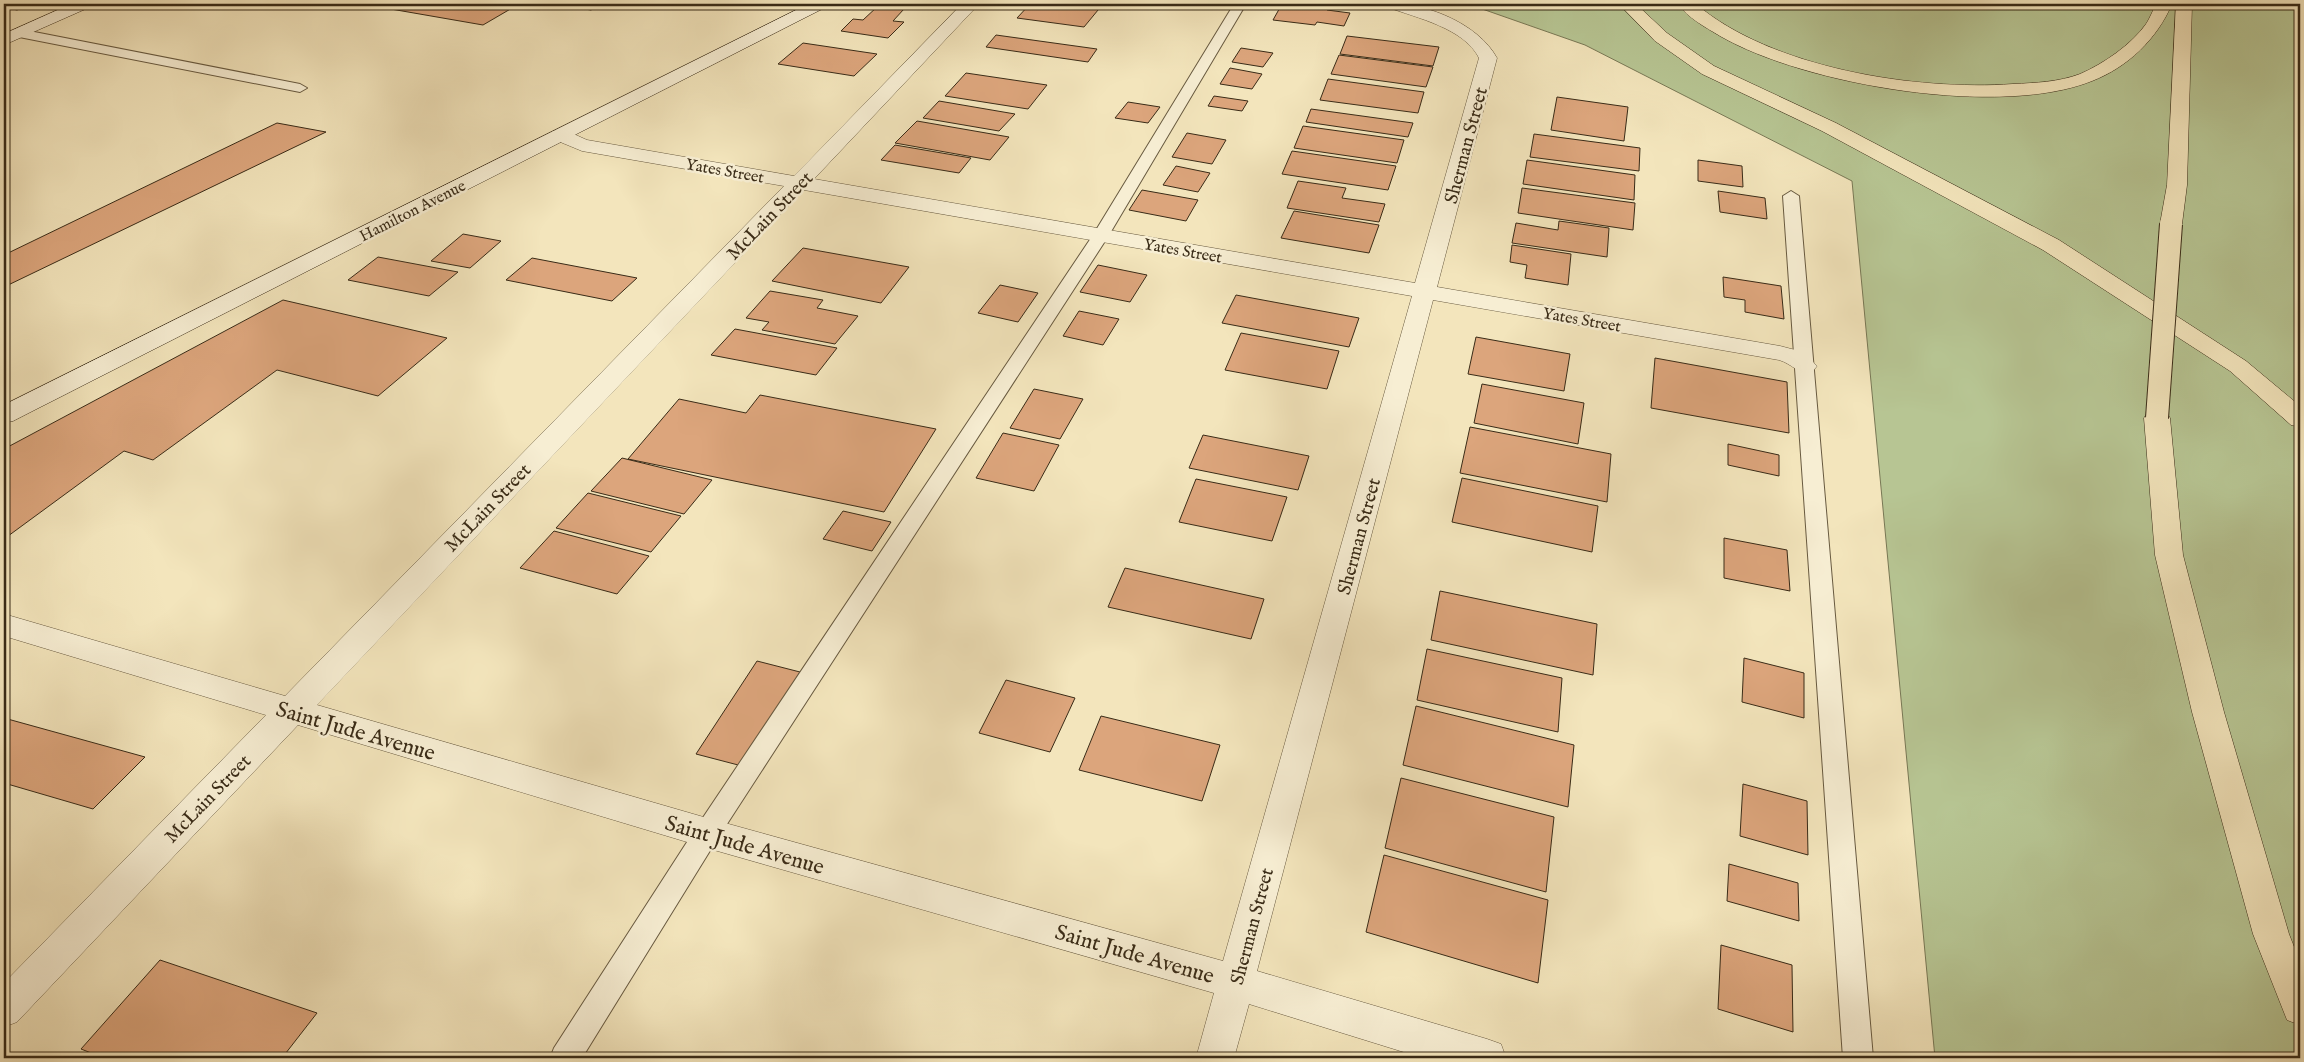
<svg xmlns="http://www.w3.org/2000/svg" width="2304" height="1062" font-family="'IM FELL English',serif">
  <rect width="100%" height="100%" fill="#f3e5bc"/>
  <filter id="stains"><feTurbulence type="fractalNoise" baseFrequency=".004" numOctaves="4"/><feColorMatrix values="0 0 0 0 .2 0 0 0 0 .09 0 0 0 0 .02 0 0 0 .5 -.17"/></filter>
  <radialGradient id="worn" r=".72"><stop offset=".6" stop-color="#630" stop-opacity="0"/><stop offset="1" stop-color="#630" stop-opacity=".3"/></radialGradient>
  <path fill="#b7c593" stroke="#787855" d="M1468,4h825l7,13v1041h-365l-83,-877 -267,-136z"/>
  <path fill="#dca57c" stroke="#392b17" d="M4,4h27l-14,6 -13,-3z
    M362,4h157l-36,21z
    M554,4h47l-10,6z
    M1030,4h73l-19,23 -67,-9z
    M1282,4l47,3 -2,3 23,3 -6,13 -27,-4 -2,3 -42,-5z
    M878,6l26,3 -11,12 11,1 -16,16 -47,-7 12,-12 10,1z
    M996,35l101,14 -9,13 -102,-15z
    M1347,36l92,11 -6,19 -93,-12z
    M803,43l74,11 -23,22 -76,-12z
    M1241,48l32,5 -10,14 -31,-5z
    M1339,55l94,12 -7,20 -95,-13z
    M1230,68l32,6 -10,15 -32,-5z
    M966,73l81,12 -19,24 -83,-13z
    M1328,79l96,13 -6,21 -98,-13z
    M1214,96l34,5 -6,10 -34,-5z
    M1557,97l71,10 -4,34 -73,-11z
    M939,101l76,13 -16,17 -76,-13z
    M1128,102l32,5 -12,16 -33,-5z
    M1311,109l102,14 -5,14 -102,-15z
    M917,121l92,16 -19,23 -95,-17z
    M277,123l49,9 -322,155v-32z
    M1303,126l101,14 -7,23 -103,-15z
    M1187,133l39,7 -14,24 -40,-7z
    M1534,134l106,14 -1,23 -109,-14z
    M895,145l76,13 -12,15 -78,-13z
    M1292,151l104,15 -8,24 -106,-16z
    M1527,160l108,15 -1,25 -111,-16z
    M1698,160l44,6 1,21 -45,-6z
    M1176,166l34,7 -12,19 -35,-7z
    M1298,181l48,7 -4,10 43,6 -6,18 -92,-14z
    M1522,188l113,15 -2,27 -115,-17z
    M1142,190l56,10 -12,21 -57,-11z
    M1718,191l47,7 2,21 -47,-7z
    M1294,211l85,14 -10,28 -88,-15z
    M1559,221l50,7 -2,29 -95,-14 4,-20 42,7z
    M463,234l38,7 -31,27 -39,-7z
    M1512,245l59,9 -3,31 -43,-7 2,-13 -17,-3z
    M803,248l106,19 -28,36 -109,-22z
    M378,257l80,15 -29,24 -81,-16z
    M532,258l105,20 -25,23 -106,-21z
    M1098,265l49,10 -17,27 -50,-10z
    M1723,277l58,9 3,33 -39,-7v-12l-21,-3z
    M1000,285l38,8 -20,29 -40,-9z
    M770,291l53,9 -6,8 41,8 -23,28 -73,-14 7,-8 -23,-4z
    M1236,295l123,23 -10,29 -127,-24z
    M283,300l164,38 -69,58 -101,-26 -124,90 -29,-9 -120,88v-90z
    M1079,311l40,8 -16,26 -40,-9z
    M735,329l102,19 -21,27 -105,-20z
    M1241,333l98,18 -12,38 -102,-19z
    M1476,337l94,17 -6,37 -96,-17z
    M1655,358l132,24 2,51 -138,-25z
    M1482,384l102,19 -6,41 -104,-21z
    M1034,389l49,10 -23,40 -50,-11z
    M760,395l176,34 -52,83 -256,-53 51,-60 67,14z
    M1470,427l141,27 -4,48 -147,-29z
    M1003,433l56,12 -25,46 -58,-13z
    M1203,435l106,21 -11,34 -109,-22z
    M1728,444l51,11v21l-51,-11z
    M622,458l90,22 -28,34 -93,-23z
    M1462,478l136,28 -6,46 -140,-30z
    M1196,479l91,18 -15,44 -93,-19z
    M588,493l93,23 -30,36 -95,-24z
    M843,511l48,11 -19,29 -49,-12z
    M554,531l95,25 -32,38 -97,-26z
    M1724,538l63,12 3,41 -66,-13z
    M1125,568l139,31 -13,40 -143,-32z
    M1440,591l157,33 -4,51 -162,-35z
    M1427,649l135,29 -4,54 -141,-32z
    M1744,658l60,15v45l-62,-16z
    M757,661l43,11 -58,94 -46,-12z
    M1006,680l69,18 -25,54 -71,-19z
    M1416,706l158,39 -6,62 -165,-42z
    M1101,716l119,29 -18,56 -123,-31z
    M4,718l141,39 -52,52 -89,-26z
    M1401,778l153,39 -8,75 -161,-44z
    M1743,784l64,17 1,54 -68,-19z
    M1384,855l164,45 -10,83 -172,-51z
    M1729,864l69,19 1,38 -72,-20z
    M1721,945l71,20 1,67 -75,-23z
    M160,960l157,53 -35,45h-178l-23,-9z"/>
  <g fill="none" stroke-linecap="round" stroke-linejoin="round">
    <g stroke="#685a40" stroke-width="2">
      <path id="lane" d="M1234,4h12l-137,231 -393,606 -134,217h-32l4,-10 144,-223 395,-590z
        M19,29l281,55 7,4 -7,4 -286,-56 -2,-3z
        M1791,191l8,5 74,862h-30l-60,-862z"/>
    </g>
    <g stroke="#685a40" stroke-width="1">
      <path id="street" d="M962,4h17l-165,175 601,104 64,-225c-15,-30 -62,-40 -92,-51l-2,-3c38,-3 93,19 112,54l-60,229 343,59 23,6 14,14 -4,5c-16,4 -20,-7 -34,-11l-346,-60 -176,671 230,68 14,5 5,14h-83l-174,-54 -15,54h-38l18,-65 -507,-145 -409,-123 -281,297 -13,5v-44l262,-268 -262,-79v-22l281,82 499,-510 -202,-35 -29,-12 -3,-4 3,-4h14l20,9 207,36zM804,190l608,106 -189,665 -516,-143 -390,-113z"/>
    </g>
    <g stroke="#392b17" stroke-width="1">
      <path id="secondary" d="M71,4h21l-2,3 -86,38v-11z
        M808,4h20l-2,3 -813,414 -9,2v-18z"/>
    </g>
    <g stroke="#392b17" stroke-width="1">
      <path id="highway" d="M1619,4h17l31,29 47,33 122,57 223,117 187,121 54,45v21l-9,-2 -61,-54 -187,-121 -221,-119 -120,-57 -47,-33z
        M1678,4h18c75,64 220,87 317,80 22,-1 46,-2 67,-10 23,-10 51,-29 66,-50 4,-6 7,-14 10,-20h16c-15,35 -44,63 -80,77 -92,37 -287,4 -372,-45 -15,-9 -32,-18 -42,-32z
        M2176,4h16l-5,181 -5,39 -4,4 -7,2 -7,-2 -4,-4 7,-39z
        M2157,410l9,2 4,6 13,137 41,157 65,222 11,28v63l-13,-5 -34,-86 -61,-222 -37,-157 -11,-137 4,-6z"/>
    </g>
    <use href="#lane" fill="#f7eed3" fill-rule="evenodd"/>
    <use href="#street" fill="#f7eed3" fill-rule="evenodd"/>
    <use href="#secondary" fill="#f7eed3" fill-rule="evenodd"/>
    <use href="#highway" fill="#f3e5bc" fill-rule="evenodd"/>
    <g stroke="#392b17" stroke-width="24" stroke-linecap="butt">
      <path id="highway-bridge" d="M2157,418l14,-194"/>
    </g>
    <use href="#highway-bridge" stroke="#f3e5bc" stroke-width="22"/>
  </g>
  <g text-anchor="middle" stroke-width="5" stroke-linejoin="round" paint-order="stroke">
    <g font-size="16" fill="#392b17" stroke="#f7eed3">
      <text transform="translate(725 170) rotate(10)" y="6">Yates Street</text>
      <text transform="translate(412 210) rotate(-27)" y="6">Hamilton Avenue</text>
      <text transform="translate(1183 250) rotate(10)" y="6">Yates Street</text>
      <text transform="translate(1582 319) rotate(10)" y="6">Yates Street</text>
    </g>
    <g font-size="19" fill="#392b17" stroke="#f7eed3">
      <text transform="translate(1465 145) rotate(-75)" y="7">Sherman Street</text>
      <text transform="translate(769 215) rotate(-46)" y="7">McLain Street</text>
      <text transform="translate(487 507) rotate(-46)" y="7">McLain Street</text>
      <text transform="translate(1358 536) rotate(-75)" y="7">Sherman Street</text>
      <text transform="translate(207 798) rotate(-46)" y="7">McLain Street</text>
      <text transform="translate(1251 926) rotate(-75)" y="7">Sherman Street</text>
    </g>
    <g font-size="22" fill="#392b17" stroke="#f7eed3">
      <text transform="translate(356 730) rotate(16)" y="8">Saint Jude Avenue</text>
      <text transform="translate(745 844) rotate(16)" y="8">Saint Jude Avenue</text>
      <text transform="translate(1135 953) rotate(16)" y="8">Saint Jude Avenue</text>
    </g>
  </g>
  <rect width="2304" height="1062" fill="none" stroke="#f3e5bc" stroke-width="20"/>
  <rect x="5" y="5" width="2294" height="1052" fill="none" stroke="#392b17" stroke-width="2.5"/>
  <rect x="10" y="10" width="2284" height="1042" fill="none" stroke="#392b17"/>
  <rect width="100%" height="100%" filter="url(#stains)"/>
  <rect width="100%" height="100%" fill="url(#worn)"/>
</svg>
